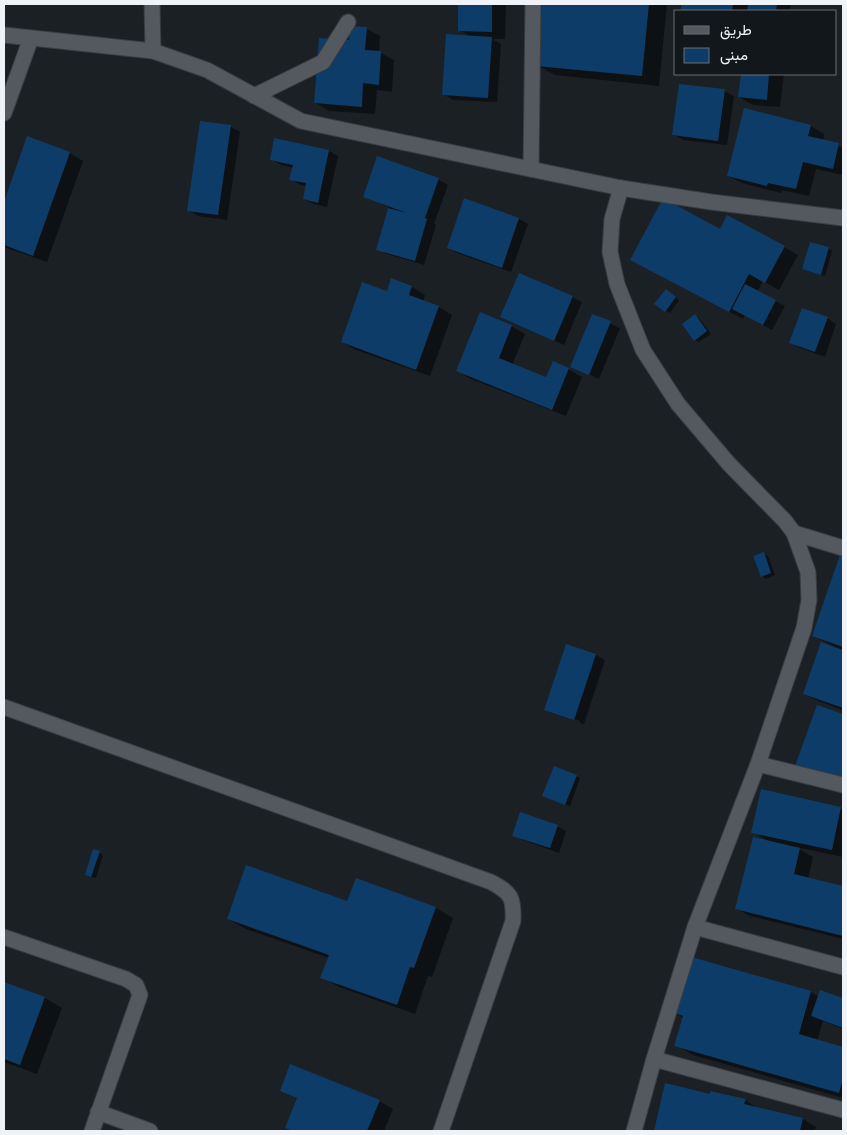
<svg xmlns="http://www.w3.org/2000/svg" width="847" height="1135" font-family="'Varela Round',Vazirmatn,sans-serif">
  <rect width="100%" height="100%" fill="#1b2025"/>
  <path fill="#0007" d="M460,4h46l-1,35h-13l9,5 -4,58 -44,-2 -10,-6 28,-57 -12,-7z
    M543,4h124l-8,82 -104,-11 -18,-10z
    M683,4h108l-1,7h-108z
    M367,29l13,7 -1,16 15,8 -2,32 -15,-2 -2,24 -46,-3 -13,-8 35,-62z
    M742,74h42l-4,33 -27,-2 -14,-8z
    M724,91l10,5 -7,49 -44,-5 -10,-6z
    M745,109l66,17 13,8 -1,7 20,7v27l-27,-6 -7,27 -27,-6 -1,3 -39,-10 -14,-7z
    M230,126l10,6 -13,88 -29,-4 -9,-6z
    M28,138l42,15 13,8 -36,101 -43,-15v-41z
    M329,151l9,5 -11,51 -13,-3 -10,-5 3,-13 -7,-1 -9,-6 2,-11 -12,-3 -10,-6z
    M378,158l61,22 9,5 -14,39 2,1 -12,40 -37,-11 -10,-5 12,-42 -25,-11z
    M465,200l54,19 9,5 -17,48 -54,-19 -9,-6z
    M721,231l63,16 14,8 -19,35 -16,-9 -6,11 28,14 -13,24 -27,-15 -2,4 -98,-52z
    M828,248l4,3 -7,25 -21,-7z
    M412,287l13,8 -2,7 16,5 13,8 -22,61 -74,-26 -14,-8 46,-50z
    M670,293l9,7 -9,13 -4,-2z
    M572,297l10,5 -18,43 -63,-28z
    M592,315l28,13 -21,51 -27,-13z
    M695,316l4,2 12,16 -12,8 -4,-2z
    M827,318l9,6 -11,33 -25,-9 -9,-5z
    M511,326l14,8 -13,31 35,14 21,-10 14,8 -16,39 -95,-37 -13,-8z
    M763,554l5,2 7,19 -9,4 -4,-3z
    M841,556l2,1v153l-25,-9 -14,-7 27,-49 -17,-9z
    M567,646l29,9 9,5 -21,64 -4,-1v-2l-26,-9v2l-8,-5z
    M818,706l25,9v70z
    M576,776l4,2 -10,28 -22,-8z
    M762,790l81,19v48l-47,-10 17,10 -5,22 35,9v51l-93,-23 -13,-7 31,-68 -15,-9z
    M557,826l9,5 -7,22 -36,-13 -9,-5z
    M99,852l4,3 -7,23 -5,-1z
    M348,903l88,5 17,10 -21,59 -4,-1 -13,38 -76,-27 -17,-10 7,-19 -83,-29 -18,-10z
    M689,957l122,35 8,5 2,-6 22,8v30l-20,-8 -6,20 26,7v50l-150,-43 -17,-10 7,-27 -10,-6z
    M4,983l41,15 17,10 -25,66 -33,-12z
    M666,1085l44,11 35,4 14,9 44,10 13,8 -1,4h-160z
    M281,1090l98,11 14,8 -9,22h-91l-7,-4 12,-28z"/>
  <path fill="#0e3c68" d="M458,4h34v28l-34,-1z
    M542,4h107l-7,72 -106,-10z
    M682,4h51l-1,7h-52z
    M748,4h29l-1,7h-29z
    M350,26l17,1 -2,23 16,1 -2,34 -16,-2 -1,24 -48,-4 5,-65 30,2z
    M446,34l46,3 -4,61 -46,-3z
    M741,74h28l-2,26 -29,-3z
    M679,84l46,5 -7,52 -46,-6z
    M744,108l67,17 -3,11 31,7 -6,26 -30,-7 -7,27 -28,-6 -1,3 -40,-10z
    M200,121l31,4 -13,90 -31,-4z
    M27,136l43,16 -37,104 -29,-11v-43z
    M274,138l55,12 -11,53 -15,-4 3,-16 -17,-3 4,-15 -23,-5z
    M377,156l62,22 -14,40 2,1 -12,42 -39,-11 12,-42 19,5 -44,-16z
    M464,198l55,20 -17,50 -55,-20z
    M663,198l57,31 7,-14 58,31 -20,37 -16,-9 -20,38 -99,-52z
    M810,242l19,5 -8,28 -19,-6z
    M519,273l54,23 -19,45 -54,-24z
    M391,278l21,8 -3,9 30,11 -23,64 -75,-28 21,-60 25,9z
    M745,284l31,16 -13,25 -31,-16z
    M666,289l10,8 -11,15 -11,-8z
    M802,308l26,9 -13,35 -26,-9z
    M480,312l32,13 -13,33 47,19 7,-16 16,7 -17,42 -96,-39z
    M592,314l19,7 -22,54 -19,-8z
    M695,314l12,17 -13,10 -12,-17z
    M764,552l7,21 -10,4 -8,-21z
    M840,555l3,1v91l-31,-11z
    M821,642l22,8v58l-40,-14z
    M566,644l30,10 -22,66 -30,-10z
    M817,705l26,9v69l-48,-17z
    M554,766l23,9 -12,30 -23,-9z
    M761,789l80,18 -9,43 -81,-17z
    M520,812l38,13 -8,23 -38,-12z
    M753,837l47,11 -6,26 49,12v50l-108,-27z
    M93,849l7,2 -9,26 -6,-2z
    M246,865l101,36 9,-23 80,29 -22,61 -4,-1 -13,38 -77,-27 9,-23 -102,-36z
    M688,956l123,35 -12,43 44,13v31l-4,15 -165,-47 9,-30 -11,-4z
    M4,982l41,15 -25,68 -16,-6z
    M820,990l23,8v30l-32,-12z
    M290,1064l90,36 -13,31h-74l-8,-3 12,-30 -17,-7z
    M665,1083l45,11v-3l36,8 -2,5 59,14 -3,13h-146z"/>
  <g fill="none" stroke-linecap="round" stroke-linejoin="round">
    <g stroke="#393d41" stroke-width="17">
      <path id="service" d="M4,113l27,-75
        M4,707l487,175c20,11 23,15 22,39l-72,210
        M4,937l122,42 10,6 4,10 -48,136
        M98,1112l52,19"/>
    </g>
    <g stroke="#393d41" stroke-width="17">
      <path id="minor" d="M254,96l69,-34 25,-40
        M531,169l2,-165
        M794,533l49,15
        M758,764l85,21
        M695,927l148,40
        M654,1059l189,51"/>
    </g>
    <g stroke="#393d41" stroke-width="17">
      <path id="tertiary" d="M152,4l1,47
        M621,188l90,14 132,16"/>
    </g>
    <g stroke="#393d41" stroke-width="17">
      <path id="secondary" d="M4,35l149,16 54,19 94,51 320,67 -9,31 -2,33 7,32 26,66 35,54 51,60 56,57 9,12 14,39 1,28 -5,28 -46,136 -63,163 -41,132 -20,72"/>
    </g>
    <use href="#service" stroke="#53595f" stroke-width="15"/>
    <use href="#minor" stroke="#53595f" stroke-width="15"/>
    <use href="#tertiary" stroke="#53595f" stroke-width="15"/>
    <use href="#secondary" stroke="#53595f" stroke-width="15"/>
  </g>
  <rect width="847" height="1135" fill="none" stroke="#eff2f6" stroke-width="10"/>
  <rect x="674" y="10" width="162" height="65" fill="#12171c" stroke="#6a6f73"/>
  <rect x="684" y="26" width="25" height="8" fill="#53595f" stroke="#6a6f73"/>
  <text x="720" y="35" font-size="15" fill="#eff2f6">طريق</text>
  <rect x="684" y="48" width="25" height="15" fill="#0e3c68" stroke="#6a6f73"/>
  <text x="720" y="60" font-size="15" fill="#eff2f6">مبنى</text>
</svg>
